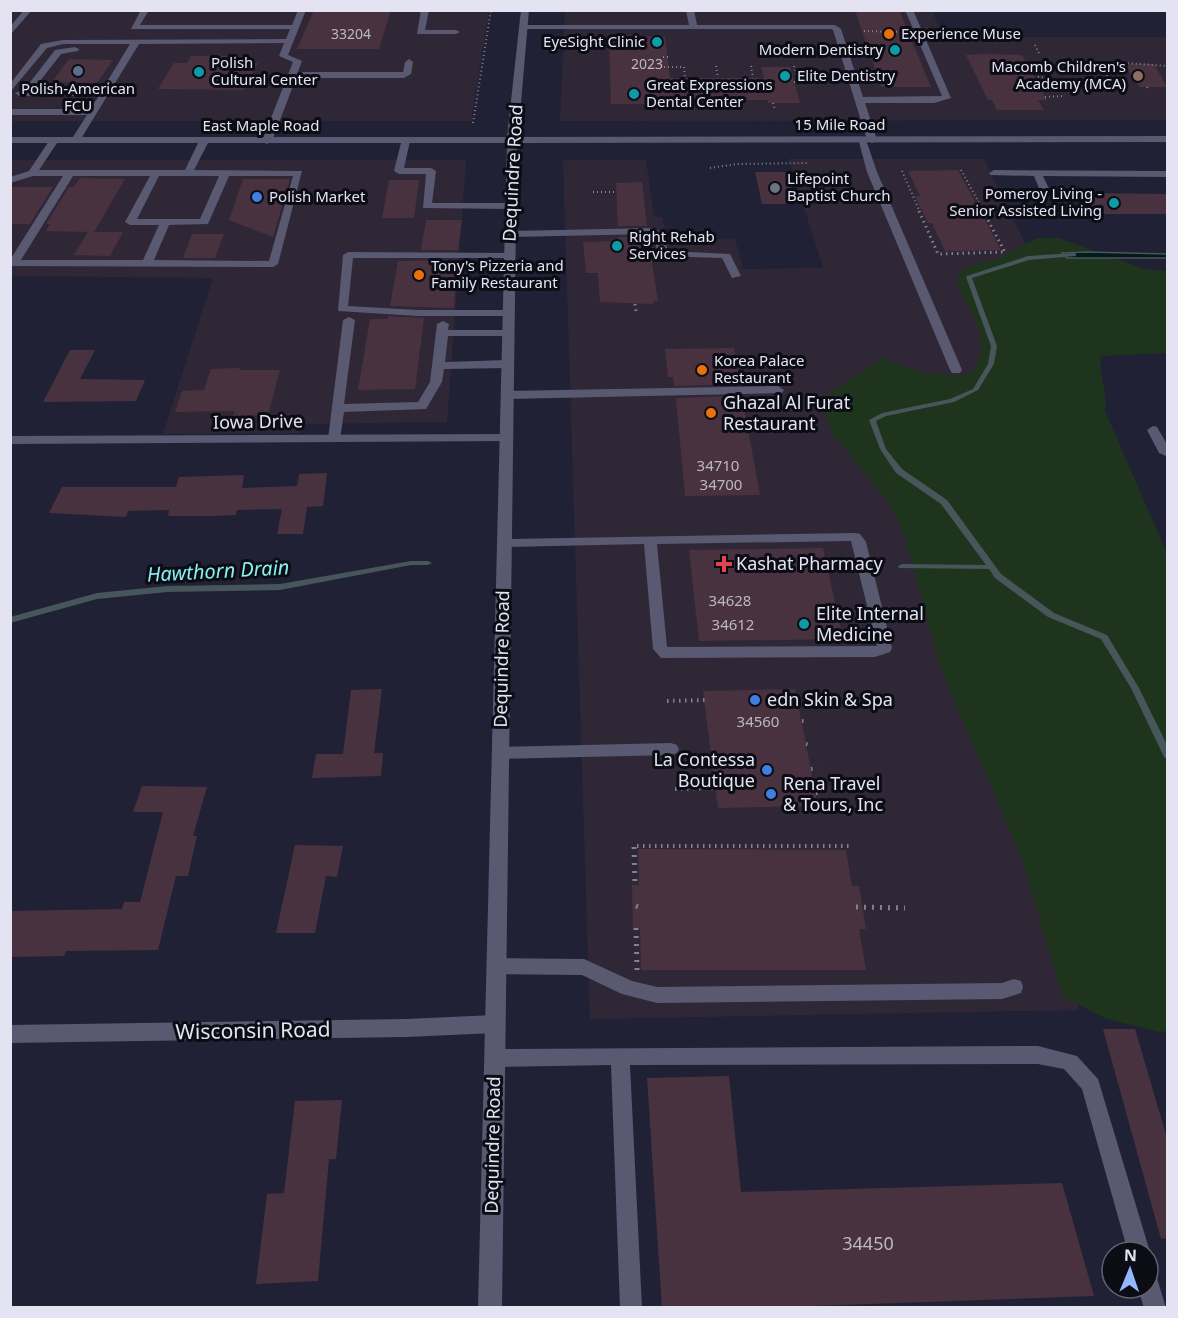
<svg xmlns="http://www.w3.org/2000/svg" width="1178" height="1318" font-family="'Noto Sans',sans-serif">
  <rect width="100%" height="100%" fill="#212136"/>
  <path fill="#302736" d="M932,10l11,27h224v83l-607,1 5,-110z
    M11,11h478l-18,110h-460z
    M789,159h195l111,228 -228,2 212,621 -489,9 -27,-859h83l8,57h8l5,23 68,-1 8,30 80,-1z
    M11,160h455l-19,262 -144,2 -3,9 -137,1 50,-156 -202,-2z"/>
  <path fill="#1e341d" d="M1037,238h22l85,31 23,2v82l-66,3c-3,19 7,35 4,55l62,142v478l-8,1 -52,-13 -45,-23 -41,-140 -81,-189 -36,-133 -15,-31 -58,-71 -9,-34 61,-40c35,14 50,20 88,16 24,-34 0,-58 -15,-92l9,-15 32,-8z"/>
  <path fill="#041919" stroke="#47565a" stroke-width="1.5" d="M1087,252l80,2v4h-100l-5,-5z"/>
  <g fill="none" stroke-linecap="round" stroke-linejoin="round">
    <path fill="#47565a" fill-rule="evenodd" d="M1074,253l2,1v2l-47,4 -57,18 25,68 -3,18 -16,26 -24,12 -68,14 -10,5 10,28 16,20 45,31 54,74 53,39 53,22 32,53 29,59v13l-4,-3 -33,-69 -30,-49 -53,-22 -53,-39 -6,-9 -90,-1 -1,-2 4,-2 84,1 -45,-61 -45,-31 -16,-24 -11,-29 13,-7 68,-14 23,-10 15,-25 3,-18 -25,-69 1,-1 61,-20z
      M411,561h17l4,2 -4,2h-17l-131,25 -113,2 -70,7 -87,24v-6l87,-24 70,-7 113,-2z"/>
  </g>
  <path fill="#48323f" d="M314,10h77l-12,39h-82z
    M855,10h44l32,77h-50z
    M609,35l56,2 5,41h94l-3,-11h29l10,36h-32v-3h-106v4h-51z
    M986,54l36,1 25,45h-9l6,10h-47l-5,-10h-4l-22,-45z
    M191,56h54l-3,7h16l-14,27 -86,-1 16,-26h13z
    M69,59l44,1 -16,23 -45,-1z
    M1124,64h30l13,23h-27z
    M958,170l28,52 15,28 -56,1 -13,-28h-4l-13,-27h5l-12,-25z
    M755,172h33l8,32h-34z
    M80,178l45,1 -31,53 -48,-1 4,-7h-4l23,-37h5z
    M243,179h47l-17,58 -44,-17z
    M389,180h30l-5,38h-32z
    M642,182l5,44h-29l-2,-43z
    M10,187h43l-23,37h-20z
    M1079,193l88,1v20h-76z
    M426,220h36l-4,30h-37z
    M88,232h35l-13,24 -36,-1z
    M192,234h32l-9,24h-32z
    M648,236l10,65h-4v3l-54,-2 -2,-29h-12l-3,-31 36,-1v-4z
    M457,260l-3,48 -64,-2 8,-45z
    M388,316l36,2 -9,71 -57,1 12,-71h18z
    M734,348l6,36 -66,2 -1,-9h-5l-3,-28z
    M70,350h25l-15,29 65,1 -9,21 -93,1z
    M240,368l-1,2h41l-12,45 -35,1 2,-5 -60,1 7,-21 22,-1 7,-21z
    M742,396l18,99 -75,1 -9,-98z
    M327,473l-4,33 -16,1 -4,27h-26l5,-25 -45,1 -1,5 -24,1h-44l1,-6 -41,1 -2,6 -77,-4 13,-26h114l3,-10 65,-2 -2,13 55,-2 2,-12z
    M823,548l20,91 -144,2 -10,-91z
    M382,689l-8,64h9l-2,23 -69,2 4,-24h27l8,-64z
    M795,689l23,117 -100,2 -15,-117z
    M142,786l65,1 -14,49h4l-9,40h-12l-18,74 -92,1 -2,5 -54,1v-46l112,-2 2,-7h16l23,-90h-30z
    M295,845l48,1 -6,31 -11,-1 -11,57h-39z
    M638,849l208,1 6,36h7l7,43h-7l7,41h-225l-1,-42h-7l-1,-43h7z
    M1103,1029h32l32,109v100l-6,1z
    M729,1076l12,116 321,-9 32,113 -340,12h-92l-15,-230z
    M342,1100l-6,59h-7l-11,122 -62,3 11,-90 17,-1 11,-92z"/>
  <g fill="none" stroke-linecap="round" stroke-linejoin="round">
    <path stroke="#818193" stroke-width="2" stroke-dasharray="1 3" stroke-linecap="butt" d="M864,31l38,1
      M1035,45l4,8
      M663,57h7
      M716,66l2,12
      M751,66l2,12
      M794,66l4,16
      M664,67h20l1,11
      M1038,77l17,2
      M794,82h30
      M1147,87l2,3
      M1126,90l-14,-7 -10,-15 23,-5 43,3
      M1045,97l19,-1
      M773,103l2,7
      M473,123l18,-113
      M710,168l27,-4 70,-1
      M961,170l23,42
      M902,171l18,41
      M593,192h23
      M1032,211l6,1"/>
    <path stroke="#818193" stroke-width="3" stroke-dasharray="1.5 4" stroke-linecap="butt" d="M919,211l19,43 67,-2 -22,-41
      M1032,211l20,4 34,-2
      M635,304l1,7"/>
    <path stroke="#818193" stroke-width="4" stroke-dasharray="1.5 4.5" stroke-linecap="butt" d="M797,699h5
      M667,701l41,-1
      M802,721h4
      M806,744l5,1
      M811,769l6,-1
      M675,789l45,-1
      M816,793h6
      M634,849v-3h215"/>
    <path stroke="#818193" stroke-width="5" stroke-dasharray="2 6" stroke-linecap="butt" d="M634,847l1,38
      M636,906l3,1
      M856,907l49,1
      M636,928l1,42"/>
    <path fill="#595971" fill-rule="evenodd" d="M24,10h8l-22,25v-8z
      M141,10h8l-9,15h152l6,-15h8l-18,45 14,6 -4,11h105l2,-10 4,-3 4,3 -2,12 -7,4h-108l-24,63 -5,3 -5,-3 31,-79 -14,-6 5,-13 -145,1 -60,98 -8,-2 16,-25h-77v-6h80l9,-13h-80l-4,-3 9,-3 31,-40 20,-3 4,2 -1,2 -17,3 -28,36h69l28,-46h-67l-16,4 -37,44v-8l31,-40 22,-4 223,-1 4,-10h-159z
      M421,10h8l-4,20h31l4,2 -4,2h-39z
      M686,10h8l3,15h138l6,4 22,68 79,-1 -37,-86h8l38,88 -17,5h-69l12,37 -5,3 -5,-3 -34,-110 -2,-1h-307l-4,-2 4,-2h165z
      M54,137l5,3 -20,30h146l14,-29 5,-3 5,3 -15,29 108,1 -24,93 -5,3 -263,-1v-6l53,-84h-30l-23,7v-6l19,-6 22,-33zM73,176h77l-25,46 5,3h29l-16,35h-122zM159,176h60l-19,43h-63zM229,176h64l-24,85 -115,-1 15,-35 39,-1z
      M858,138l8,2 11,32 85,198 -2,3h-8l-2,-3 -83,-198z
      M402,139l8,2 -6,27h27l5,3 -4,32h78l5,3 -5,3 -87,-1 3,-34h-27l-5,-3z
      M994,170l174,1v6l-125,-1 8,17 -5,3 -5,-3 -7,-17 -43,-1 -2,-2z
      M654,228l9,5 5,18 62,3 11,22 -9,2 -10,-20 -63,-2 -7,-22 -141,3 -5,-3 5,-3z
      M348,252l166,1 1,2 -5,3h-157l-5,48 70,4h91l6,3 -6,3h-91l-80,-5 5,-56z
      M349,317l6,3 -11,84 74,-2 12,-20 7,-58 6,-3 6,3 -1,6h60l6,3 -6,3h-60l-3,26 63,-2 6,4 -6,4 -64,1 -2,13 -16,27 -82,3 -4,27 -2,3h-8l-2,-3 15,-119z
      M778,386l6,4 -2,3 -275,6 -6,-4 6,-4z
      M1153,426l4,1 11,19v11l-9,-4 -12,-23z
      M855,533l5,1 6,8 26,106 -2,4 -15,5 -214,1 -8,-9 -9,-105 -140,3 -7,-4 7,-4zM851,541l26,105 -210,1 -10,-103z
      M671,743l6,2 2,4 -2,4 -6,2 -171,4 -6,-2 -2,-4 2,-4 6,-2z
      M496,958l88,1 48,22 25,6 345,-4 12,-4 7,2 2,6 -2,6 -19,6 -345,4 -35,-9 -40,-19 -86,-1 -7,-3 -2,-5 2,-5z
      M1038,1046l39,10 21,23 52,173 -2,4v-4h-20l-46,-163 -18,-20 -26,-5 -408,1 12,243h-22l-9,-243 -116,2 -7,-3 -3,-6 3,-6 7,-3z
      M1148,1272l8,3 10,33h-22l-6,-20h10z"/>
    <path fill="#595971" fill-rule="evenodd" d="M506,434l7,4 -2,3 -501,3v-8z
      M495,1015l7,3 3,6 -3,6 -7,3 -89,4 -396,6v-18l396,-6z"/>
    <path fill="#595971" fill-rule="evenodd" d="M521,10h8l-11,127 650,-1v6l-651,1 -15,1165h-24l29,-1165h-497v-6h497z"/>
  </g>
  <g fill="#e8710a" stroke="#0c0c15" stroke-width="2">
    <circle cx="889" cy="34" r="6"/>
    <circle cx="419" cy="275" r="6"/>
    <circle cx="702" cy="370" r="6"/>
    <circle cx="711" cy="413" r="6"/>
  </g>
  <g fill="#0f9aa8" stroke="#0c0c15" stroke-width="2">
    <circle cx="657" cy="42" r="6"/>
    <circle cx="895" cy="50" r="6"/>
    <circle cx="199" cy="72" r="6"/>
    <circle cx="785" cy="76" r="6"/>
    <circle cx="634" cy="94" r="6"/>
    <circle cx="1114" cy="203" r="6"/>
    <circle cx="617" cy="246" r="6"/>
    <circle cx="804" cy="624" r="6"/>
  </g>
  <circle fill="#5c6f8a" stroke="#0c0c15" stroke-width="2" cx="78" cy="71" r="6"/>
  <circle fill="#8d6e63" stroke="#0c0c15" stroke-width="2" cx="1138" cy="76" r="6"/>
  <circle fill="#6b7280" stroke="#0c0c15" stroke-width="2" cx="775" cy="188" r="6"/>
  <g fill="#3f7fe0" stroke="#0c0c15" stroke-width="2">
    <circle cx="257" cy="197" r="6"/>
    <circle cx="755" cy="700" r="6"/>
    <circle cx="767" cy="770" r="6"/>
    <circle cx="771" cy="794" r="6"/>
  </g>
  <path fill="#e0444e" stroke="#0c0c15" stroke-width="2" d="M721 555h6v6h6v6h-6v6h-6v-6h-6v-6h6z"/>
  <g text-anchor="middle" stroke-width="6" stroke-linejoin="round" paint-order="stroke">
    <g font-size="14" fill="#bcb7c5">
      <text x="351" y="39">33204</text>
      <text x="647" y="69">2023</text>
    </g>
    <g font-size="15" fill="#e3e3f2" stroke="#0c0c15" text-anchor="start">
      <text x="901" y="39">Experience Muse</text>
      <text x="645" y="47" text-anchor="end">EyeSight Clinic</text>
      <text x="883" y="55" text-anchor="end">Modern Dentistry</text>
      <text x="211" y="68">Polish<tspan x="211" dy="17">Cultural Center</tspan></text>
      <text x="1126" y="72" text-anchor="end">Macomb Children's<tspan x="1126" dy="17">Academy (MCA)</tspan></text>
      <text x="797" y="81">Elite Dentistry</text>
      <text x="646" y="90">Great Expressions<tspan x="646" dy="17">Dental Center</tspan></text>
      <text x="78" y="94" text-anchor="middle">Polish-American<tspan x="78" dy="17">FCU</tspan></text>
      <text x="787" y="184">Lifepoint<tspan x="787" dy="17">Baptist Church</tspan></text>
      <text x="1102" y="199" text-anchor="end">Pomeroy Living -<tspan x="1102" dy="17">Senior Assisted Living</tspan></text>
      <text x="269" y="202">Polish Market</text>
      <text x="629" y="242">Right Rehab<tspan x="629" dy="17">Services</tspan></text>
      <text x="431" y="271">Tony's Pizzeria and<tspan x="431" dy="17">Family Restaurant</tspan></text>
      <text x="714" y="366">Korea Palace<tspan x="714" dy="17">Restaurant</tspan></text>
    </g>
    <g font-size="15" fill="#e3e3f2" stroke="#0c0c15">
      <text x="840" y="130">15 Mile Road</text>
      <text x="261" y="131">East Maple Road</text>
    </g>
    <g font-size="15" fill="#bcb7c5">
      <text x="718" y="471">34710</text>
      <text x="721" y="490">34700</text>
      <text x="730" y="606">34628</text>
      <text x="733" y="630">34612</text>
      <text x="758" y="727">34560</text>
    </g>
    <g font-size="18" fill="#e3e3f2" stroke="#0c0c15">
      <text transform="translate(513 173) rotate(-87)" y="6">Dequindre Road</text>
      <text transform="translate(258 422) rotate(-1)" y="6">Iowa Drive</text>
      <text transform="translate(502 659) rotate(-89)" y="6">Dequindre Road</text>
      <text transform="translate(493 1145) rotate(-89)" y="6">Dequindre Road</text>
    </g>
    <g font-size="18" fill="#e3e3f2" stroke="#0c0c15" text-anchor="start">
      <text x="723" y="409">Ghazal Al Furat<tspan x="723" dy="21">Restaurant</tspan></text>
      <text x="736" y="570">Kashat Pharmacy</text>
      <text x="816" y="620">Elite Internal<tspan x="816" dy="21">Medicine</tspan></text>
      <text x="767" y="706">edn Skin &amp; Spa</text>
      <text x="755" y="766" text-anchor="end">La Contessa<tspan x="755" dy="21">Boutique</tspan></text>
      <text x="783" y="790">Rena Travel<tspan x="783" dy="21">&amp; Tours, Inc</tspan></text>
    </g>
    <g font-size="18" fill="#bcb7c5">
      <text x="868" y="1250">34450</text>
    </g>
    <g font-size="20" font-style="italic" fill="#87f1f2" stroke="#0c0c15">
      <text transform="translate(218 571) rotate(-3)" y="7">Hawthorn Drain</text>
    </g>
    <g font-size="21" fill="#e3e3f2" stroke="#0c0c15">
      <text transform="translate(253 1031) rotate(-1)" y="7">Wisconsin Road</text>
    </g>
  </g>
  <rect width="1178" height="1318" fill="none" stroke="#e3e3f2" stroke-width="24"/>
  <g transform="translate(1130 1270) rotate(2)"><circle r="28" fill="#0c0c15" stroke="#62626d" stroke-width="1.5"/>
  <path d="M0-4.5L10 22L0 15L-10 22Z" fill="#96b6fd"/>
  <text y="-9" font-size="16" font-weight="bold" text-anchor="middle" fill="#e3e3f2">N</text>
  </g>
</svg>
